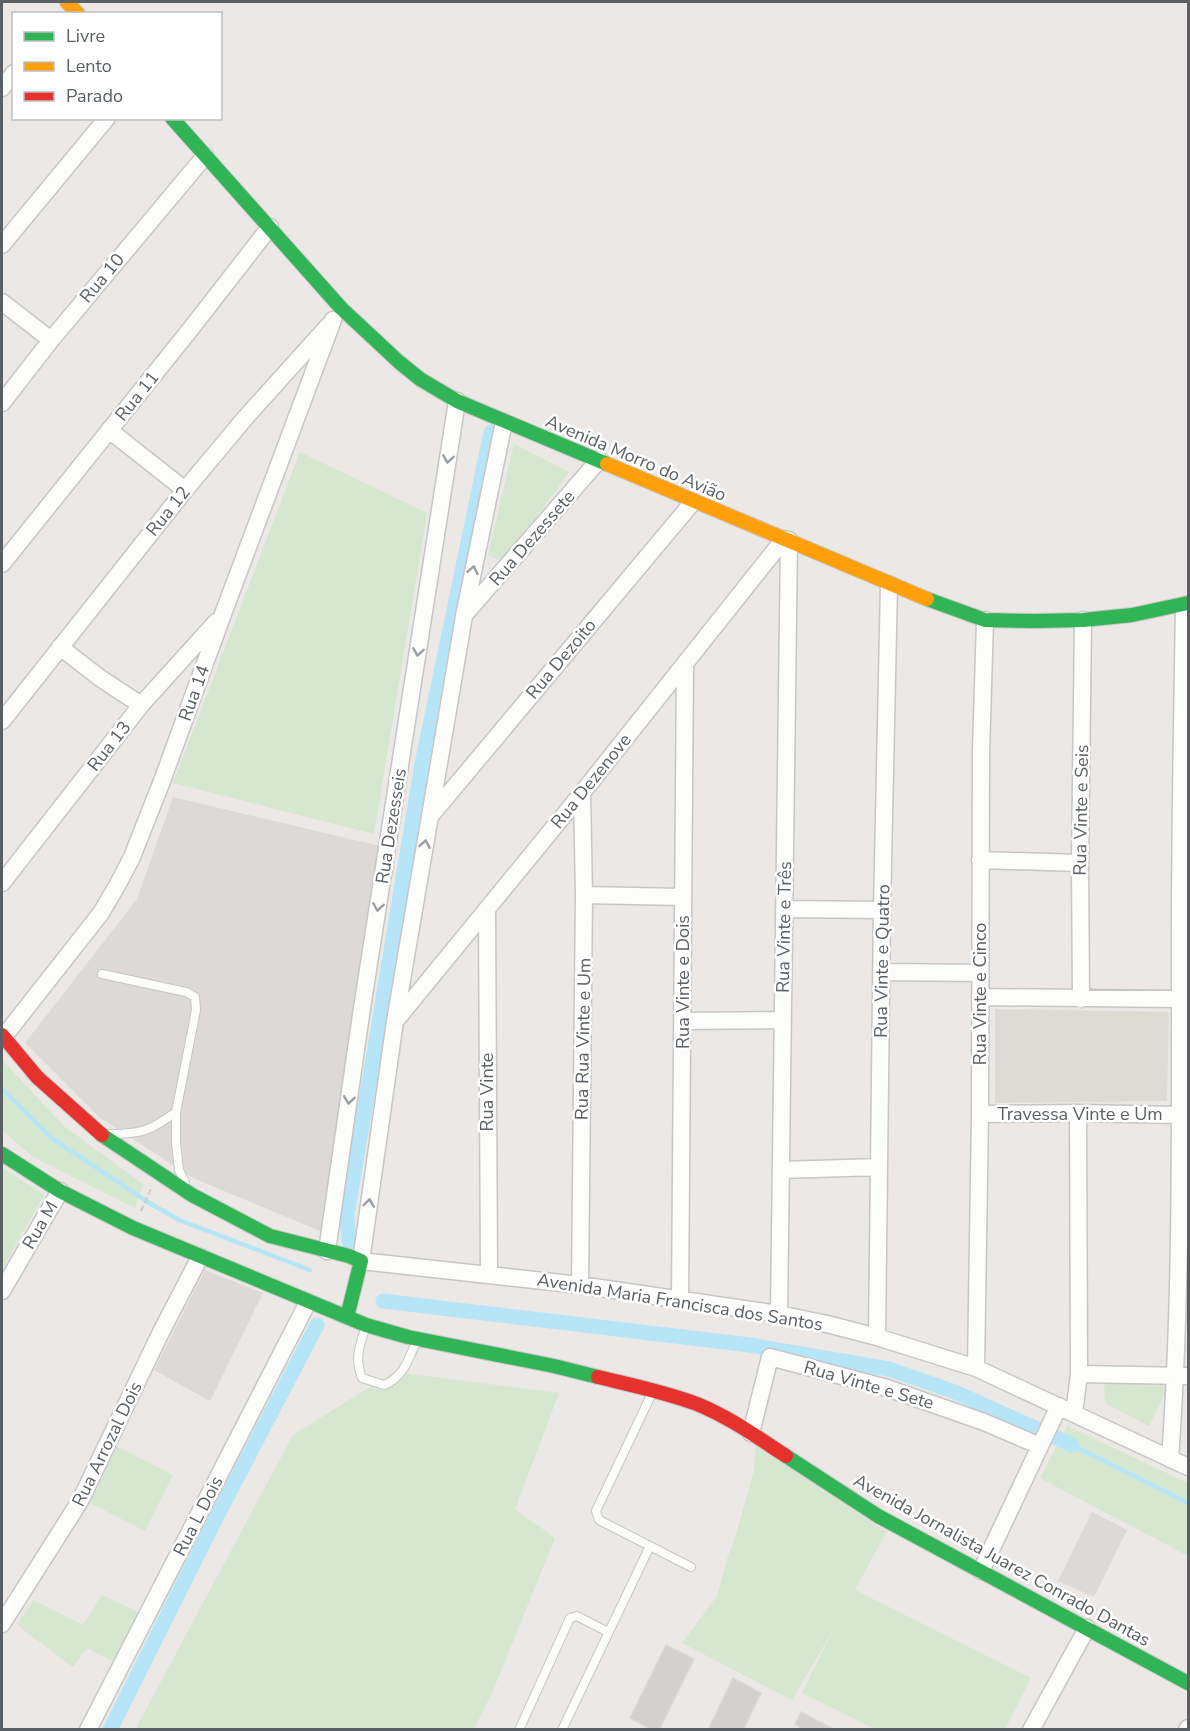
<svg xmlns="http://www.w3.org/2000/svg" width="1190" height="1731" font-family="'Nunito Sans',sans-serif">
  <rect width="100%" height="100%" fill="#ebe8e5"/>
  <path fill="#dcd9d6" d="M173,797l211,50 -59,386 -132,-55 -94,-61 -74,-74 112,-144z
    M205,1270l58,23 -53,108 -56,-31z
    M1092,1512l35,18 -33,67 -36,-16z"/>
  <path fill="#dedbd4" d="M995,1009l174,3 -2,89 -172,2z"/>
  <path fill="#d5e7cf" d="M514,444l55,28 -65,90 -16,-7z
    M300,452l127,61 -53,321 -201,-51z
    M2,1056l4,8 59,63 78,57 -8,24 -102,-51 -31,-27z
    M2,1167l42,28 -42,75z
    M394,1372l165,21 -44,116 40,29 -63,155 -18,36 -339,1 158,-295z
    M1104,1382l65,3 -20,41 -44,-23z
    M1067,1426l121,57v73l-148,-78z
    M116,1446l57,29 -28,56 -57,-29z
    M756,1446l130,86 -31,58 176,88 -26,51h-130l-73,-36 32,-65 -42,72 -110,-57 35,-47 11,-40 7,-18 18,-64z
    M102,1595l38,18 -26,49 -27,-14 -14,19 -56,-42 16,-25 50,25z"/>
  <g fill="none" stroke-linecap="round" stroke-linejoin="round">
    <path stroke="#b6e5f7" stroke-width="4.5" d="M2,1089l48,48 101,67 28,16 131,50
      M1072,1445l116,58"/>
    <path stroke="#b6e5f7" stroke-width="15" d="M349,1241l-2,-25 75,-452 69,-332
      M383,1301l367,44 139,24 66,23 80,36
      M1057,1438l15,7
      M110,1730l105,-210 102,-195"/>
  </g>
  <path fill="#d3d0cf" stroke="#dad8d4" stroke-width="1.5" d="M666,1645l28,14 -35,71h-7l-22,-12z
    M733,1678l28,15 -18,37h-35z
    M801,1712l34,18h-31l-9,-6z"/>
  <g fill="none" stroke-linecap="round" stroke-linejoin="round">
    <g stroke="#c6c6c6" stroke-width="10">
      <path id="lane" d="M102,974l84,18 9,5 1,13 -20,102v31l3,27 6,12
        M111,1134c32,0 40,-4 65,-22
        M366,1325c-6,22 -12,31 -4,53l22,7c20,-8 25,-27 33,-45
        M653,1391l-57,120 3,9 92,47
        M519,1730l51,-112 7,-2 31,16
        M562,1730l88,-184"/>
    </g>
    <g stroke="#c6c6c6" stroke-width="19">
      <path id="street" d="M2,88l12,-15
        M2,245l105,-127
        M2,302l49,38
        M2,403l49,-63 154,-184
        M504,422l-40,194 -34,200 -35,205 -34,240 219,24 199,29 48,10 50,13 99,31 212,99
        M109,430l76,60
        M2,564l187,-233 81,-104
        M466,613l133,-153
        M60,647l40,31 41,27
        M2,721l183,-231 61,-73 82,-91
        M432,814l261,-312
        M980,860l100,3
        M2,883l139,-178 75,-83
        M584,895l99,2
        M784,909l98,1
        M487,910l2,364
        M882,972l98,1
        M980,997l200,2
        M1081,999l-1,-136 3,-243
        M397,1019l185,-226 202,-254
        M682,1021l100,-1
        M2,1039l99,-126 17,-29 14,-27 30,-76 61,-167 110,-294
        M980,1114l98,-1 102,2
        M781,1170l98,-3
        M327,1251l35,-243 95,-607
        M580,1285l4,-390 -2,-102
        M2,1291l58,-100
        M680,1300l5,-636
        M779,1314l10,-774
        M877,1337l5,-427 7,-326
        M976,1368l4,-254 1,-362 4,-132
        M1079,1374l109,2
        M1074,1413l5,-39 -1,-261
        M751,1433l19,-76 117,31 97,34 56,24
        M1170,1459c11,-153 10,-306 10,-459 -1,-132 2,-264 4,-395
        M981,1571l78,-165
        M2,1624l78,-123 81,-169 39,-75
        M88,1730l220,-428
        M1031,1730l56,-102
        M1187,1730l1,-2"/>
    </g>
    <g stroke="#c7c7c7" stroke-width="16">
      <path id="fast" d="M172,118l169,190 58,54 21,17 37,22 150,63
        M927,599l58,21 49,1 49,-1 49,-5 56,-12
        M102,1135l90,60 78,41 79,20 12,5 -14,56
        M2,1154l58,37 73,37 233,97 42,12 146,29 44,11
        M786,1456l92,60 310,167"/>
    </g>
    <g stroke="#c7c7c7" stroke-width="16">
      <path id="slow" d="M67,2l11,12
        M607,464l320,135"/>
    </g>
    <g stroke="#c7c7c7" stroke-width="16">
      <path id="jam" d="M2,1035l35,42 65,58
        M598,1377c33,8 67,15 99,27 32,13 60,33 89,52"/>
    </g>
    <path stroke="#c6ccc8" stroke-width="2" stroke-dasharray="6 3" stroke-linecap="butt" d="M141,1211l10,-22"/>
    <use href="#lane" stroke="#fcfcfb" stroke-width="8"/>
    <use href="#street" stroke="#fcfcfb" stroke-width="16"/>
    <use href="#fast" stroke="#30b455" stroke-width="14"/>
    <use href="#slow" stroke="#ff9f0a" stroke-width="14"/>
    <use href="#jam" stroke="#e5322d" stroke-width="14"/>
  </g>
  <defs><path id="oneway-chevron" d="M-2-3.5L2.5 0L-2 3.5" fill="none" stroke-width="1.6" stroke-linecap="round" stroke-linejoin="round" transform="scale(1.5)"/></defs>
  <g stroke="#9b9ea0">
    <use href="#oneway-chevron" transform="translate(448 459) rotate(99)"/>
    <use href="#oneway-chevron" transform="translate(473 570) rotate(-78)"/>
    <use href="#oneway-chevron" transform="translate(418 652) rotate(99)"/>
    <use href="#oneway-chevron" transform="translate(425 844) rotate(-80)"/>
    <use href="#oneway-chevron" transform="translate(378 907) rotate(99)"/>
    <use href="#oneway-chevron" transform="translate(349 1100) rotate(98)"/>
    <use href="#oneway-chevron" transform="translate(369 1203) rotate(-82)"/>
  </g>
  <g text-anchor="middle" stroke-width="5" stroke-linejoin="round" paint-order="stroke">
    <g font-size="18" fill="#5a6063" stroke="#fff">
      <text transform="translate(102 278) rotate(-50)" y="6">Rua 10</text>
      <text transform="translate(137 396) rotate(-51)" y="6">Rua 11</text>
      <text transform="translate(636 458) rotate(23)" y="6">Avenida Morro do Avião</text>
      <text transform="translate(168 511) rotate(-51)" y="6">Rua 12</text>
      <text transform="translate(532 538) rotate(-49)" y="6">Rua Dezessete</text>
      <text transform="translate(561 659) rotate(-50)" y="6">Rua Dezoito</text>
      <text transform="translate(194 693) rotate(-70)" y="6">Rua 14</text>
      <text transform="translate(109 746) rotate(-52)" y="6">Rua 13</text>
      <text transform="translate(591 781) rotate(-51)" y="6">Rua Dezenove</text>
      <text transform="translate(1081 810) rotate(-89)" y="6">Rua Vinte e Seis</text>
      <text transform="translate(391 826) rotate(-81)" y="6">Rua Dezesseis</text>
      <text transform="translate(784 927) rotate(-89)" y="6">Rua Vinte e Três</text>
      <text transform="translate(882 961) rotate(-89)" y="6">Rua Vinte e Quatro</text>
      <text transform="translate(683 982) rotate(-90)" y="6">Rua Vinte e Dois</text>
      <text transform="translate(980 994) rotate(-90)" y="6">Rua Vinte e Cinco</text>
      <text transform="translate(583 1039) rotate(-89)" y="6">Rua Rua Vinte e Um</text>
      <text transform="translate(487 1092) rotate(-90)" y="6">Rua Vinte</text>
      <text x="1080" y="1120">Travessa Vinte e Um</text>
      <text transform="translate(40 1225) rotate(-60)" y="6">Rua M</text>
      <text transform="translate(680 1302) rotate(9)" y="6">Avenida Maria Francisca dos Santos</text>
      <text transform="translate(869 1385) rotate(16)" y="6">Rua Vinte e Sete</text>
      <text transform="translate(107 1444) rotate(-64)" y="6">Rua Arrozal Dois</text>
      <text transform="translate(198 1516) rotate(-63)" y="6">Rua L Dois</text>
      <text transform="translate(1002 1560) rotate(29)" y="6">Avenida Jornalista Juarez Conrado Dantas</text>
    </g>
  </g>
  <rect width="1190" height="1731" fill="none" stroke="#5a6063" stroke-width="6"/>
  <rect x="12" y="12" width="210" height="108" fill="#ffffff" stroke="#bdbfc1" stroke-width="1.5"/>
  <rect x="24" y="32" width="30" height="9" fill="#30b455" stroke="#bdbfc1" stroke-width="1.5"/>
  <text x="66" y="42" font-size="18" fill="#5a6063">Livre</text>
  <rect x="24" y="62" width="30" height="9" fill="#ff9f0a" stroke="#bdbfc1" stroke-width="1.5"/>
  <text x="66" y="72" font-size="18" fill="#5a6063">Lento</text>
  <rect x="24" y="92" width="30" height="9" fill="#e5322d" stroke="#bdbfc1" stroke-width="1.5"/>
  <text x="66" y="102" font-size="18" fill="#5a6063">Parado</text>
</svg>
